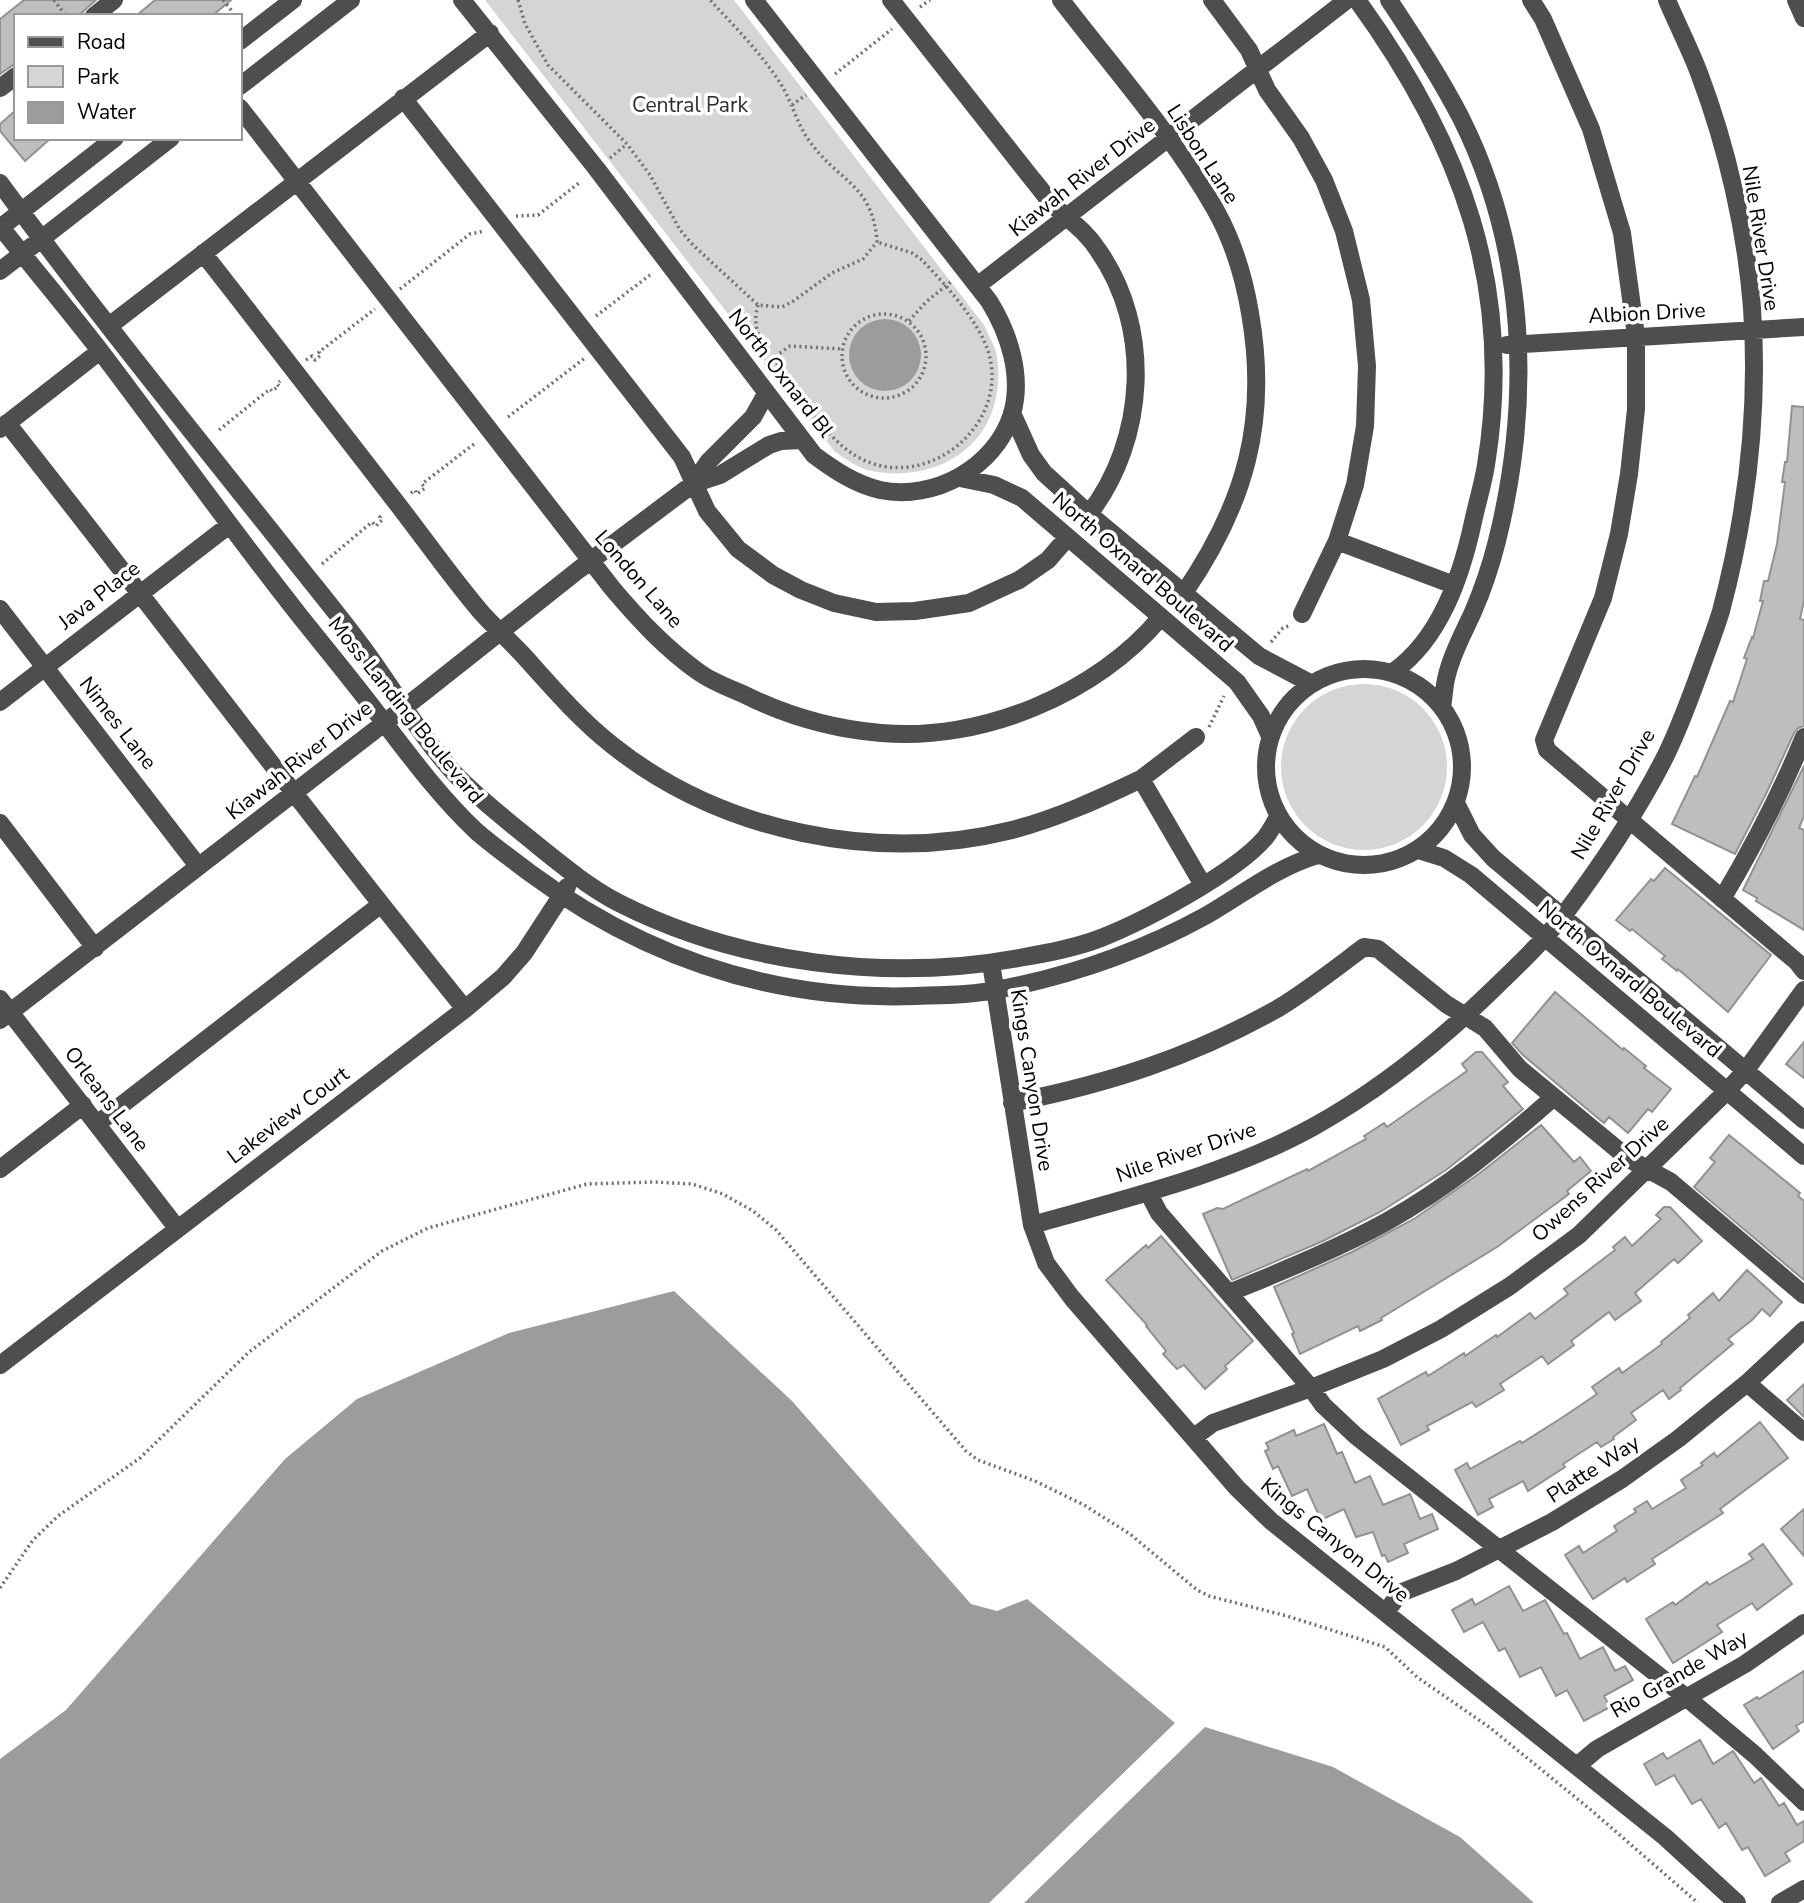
<svg xmlns="http://www.w3.org/2000/svg" width="1804" height="1903" font-family="'Nunito Sans',sans-serif">
  <rect width="100%" height="100%" fill="#fff"/>
  <path fill="#d5d5d5" d="M485,0h249l250,325c3,7 8,16 11,24 4,13 4,29 2,43 -9,63 -71,92 -130,78 -11,-3 -22,-12 -32,-18z
    M1281 767a83 83 0 1 1 166 0a83 83 0 1 1-166 0Z"/>
  <path fill="#9c9c9c" d="M849 355a36 36 0 1 1 72 0a36 36 0 1 1-72 0Z
    M674,1291l118,110 179,203 26,7 30,-12 148,124 -186,180h-989v-144l66,-49 219,-251 72,-60 152,-66z
    M1205,1727l128,40 127,70 74,66h-510z"/>
  <path fill="#bebebe" stroke="#929292" stroke-width="2" d="M24,0h72l-18,16h-62v47l-16,11v-55z
    M155,0h76l-19,16h-76z
    M16,110v28h35l-26,23 -25,-30v-7z
    M1792,406l12,1v194l-4,18 4,1v106l-6,2 -4,5 -28,61 -31,60 -63,-30 23,-48 2,1 33,-76 3,1 14,-43 -3,-1 8,-21 1,1 10,-37h-3l4,-20h4l9,-37 8,-62h-3l3,-20h2z
    M1804,766v50l-5,12 5,2v100l-48,-29 1,-3 -14,-8z
    M1665,868l106,87 -43,57 -50,-43 -1,2 -15,-12 3,-3 -33,-27 -2,2 -14,-11 35,-41 3,2z
    M1555,992l68,58 1,-2 22,18 -2,2 27,21 -19,23 -4,-3 -20,24 -19,-16 -5,6 -29,-24 -52,-44 -11,-12z
    M1804,1042v36l-18,-14z
    M1476,1052h6l26,30 -5,4 20,23 -77,61 -66,42 -57,29 -91,39 -29,-66 14,-6 6,1 84,-40 1,2 58,-32 -2,-3 20,-13 3,4 80,-56 -5,-7z
    M1541,1125l33,37 6,-5 11,14 -24,20 2,3 -72,53 -116,71 1,2 -22,11 -2,-5 -58,28 -8,-20 2,-1 -20,-46 78,-35 62,-33 66,-46z
    M1729,1135l71,58 -2,3 6,5v79l-110,-93 21,-25 -5,-4z
    M1664,1207h6l32,34 -24,22 -4,-4 -39,34 6,8 -26,19 -6,-8 -38,29 3,4 -26,19 -6,-8 -42,28 4,6 -28,17 -4,-5 -45,24 2,4 -28,15 -23,-46 48,-27 2,4 36,-23 1,3 31,-21 1,2 33,-24 5,6 33,-25 -4,-5 51,-39 -2,-3 12,-10 7,9 29,-27 -5,-4z
    M1161,1236l92,105 -28,25 2,3 -22,20 -21,-24 -7,4 -14,-15 3,-3 -20,-25 1,-1 -41,-45 40,-35 2,3z
    M1747,1270l35,32 -12,14 -8,-7 -10,11 -24,19 5,5 -53,44 1,2 -12,9 -6,-9 -32,23 5,7 -23,17 1,2 -13,8 -4,-5 -34,22 2,3 -37,24 -5,-10 -34,18 4,8 -15,8 -23,-45 12,-7 3,6 50,-28 2,2 41,-26 34,-23 -5,-7 27,-19 3,5 40,-29 -1,-2 29,-24 -2,-3 25,-22 6,8z
    M1804,1384v33l-17,-17z
    M1760,1422l28,36 -68,51 3,4 -71,46 3,5 -28,18 -2,-4 -32,21 -28,-44 14,-9 4,7 34,-22 -3,-5 22,-14 -2,-3 13,-8 5,8 34,-21 -5,-8 22,-15 -2,-2 13,-10 3,4z
    M1324,1424l13,30 5,-2 13,31 15,-7 13,29 27,-11 10,25 12,-5 6,15 -34,15 4,9 -20,9 -3,-7 -3,1 -9,-24 -17,5 -12,-28 -23,11 -14,-31 -15,7 -14,-30 -5,3 -8,-18 4,-2 -3,-6 28,-13 2,6z
    M1804,1509v47l-23,-27z
    M1763,1544l29,40 -35,26 -5,-7 -35,22 5,7 -49,31 -27,-44 27,-17 2,3 32,-23 2,3 44,-26 -4,-5z
    M1509,1586l14,25 22,-11 19,34 3,-1 13,26 23,-12 12,24 10,-5 8,14 -29,16 6,11 -26,14 -17,-31 -11,6 -15,-29 -21,10 -15,-29 -6,3 -16,-29 -19,10 -12,-22 20,-11 3,6z
    M1804,1671v50l-8,5 3,5 -26,18 -29,-44 13,-8 2,2z
    M1700,1740l13,24 20,-13 21,32 7,-5 18,28 5,-3 13,22 7,-4v20l-19,12 5,8 -25,15 -17,-29 -6,3 -16,-27 -7,5 -18,-29 -9,5 -18,-29 -18,10 -12,-21 19,-11 4,6z"/>
  <g fill="none" stroke-linecap="round" stroke-linejoin="round">
    <path stroke="#707070" stroke-width="3.5" stroke-dasharray="2 3.5" stroke-linecap="butt" d="M54,0l12,16
      M223,0l9,11
      M518,0l7,24 23,41 79,79 23,31 30,55 13,15 65,60 24,2 10,-5 40,-29 31,-14 14,-17c-4,-59 -40,-60 -69,-103 -11,-16 -16,-36 -26,-53 -19,-31 -47,-59 -72,-86
      M920,7l10,-7
      M835,74l57,-45
      M792,105l14,-10
      M610,158l17,-14
      M516,216l22,-1 41,-32
      M400,289l70,-55 15,-3
      M758,305c-6,21 1,37 15,53l17,-12 52,3
      M842 356a42 42 0 1 1 84 0a42 42 0 1 1-84 0Z
      M596,316l54,-41
      M909,321l17,-19 27,-22
      M306,360l6,-4 3,4 6,-5 -2,-3 56,-43
      M765,365l8,-7c23,31 50,78 83,98 67,40 156,-30 132,-105 -10,-31 -44,-68 -66,-91l-10,-7 -35,-11
      M508,417l77,-59
      M219,430l51,-41 2,2 7,-5 -2,-2 3,-3
      M411,493l4,-3 2,4 8,-6 -3,-4 52,-40
      M322,564l50,-42 4,4 6,-6 -2,-3 3,-3
      M1271,642l12,-14 8,-3
      M1209,727l15,-31
      M0,1588l33,-48 25,-24 82,-58 109,-106 133,-101 46,-23 159,-44 67,-2 38,2 31,10 30,17 23,19 190,221 12,9 57,21 49,24 46,29 67,56 12,6 78,20 98,31 32,30 72,50 102,83 107,93"/>
    <path stroke="#4e4e4e" stroke-width="18" d="M462,0l134,168 218,287c20,15 41,29 66,35 54,11 115,-22 132,-76 11,-38 -3,-81 -23,-113l-235,-301
      M891,0c47,60 94,120 142,180 7,8 13,17 20,25 16,15 33,26 45,45 55,78 48,190 -9,264
      M1061,0c52,68 111,134 154,209 18,32 29,68 35,104 19,108 -5,191 -66,280
      M1212,0l37,50 18,40 34,48 23,42 20,51 17,69 6,66 -2,60 -10,59 -18,56 117,44
      M1357,0c104,143 158,286 129,465 -3,19 -9,38 -13,57 -12,55 -33,117 -80,150
      M1389,0c25,38 51,77 72,118 66,132 71,282 36,423 -6,24 -14,48 -24,71 -9,20 -21,41 -26,63 -3,10 -3,21 -5,32
      M1531,0l12,19 48,110 31,104 14,103v73l-7,65 -10,60 -16,64 -59,142 3,10 250,212 7,9
      M1796,0l8,18
      M94,16l20,-16
      M240,41l53,-41
      M240,86l111,-86
      M0,88l16,-12
      M403,98l279,359 25,54 31,38 35,26 28,15 33,13 42,9 39,-1 54,-8 50,-23 29,-20 19,-22
      M240,108l372,480c27,32 54,61 88,85 13,9 29,15 43,21 42,21 90,35 138,39 100,9 216,-39 280,-116
      M0,183c94,128 195,252 294,377 26,33 53,65 77,99 27,38 52,80 84,115 25,26 54,48 82,71 26,21 53,43 82,58 120,61 269,79 400,55 28,-5 56,-10 82,-20 43,-17 134,-65 164,-100 5,-6 9,-14 13,-21
      M0,226c33,42 68,83 101,126 66,87 130,177 198,263 28,35 57,70 84,106 29,38 58,77 93,110 17,15 36,28 54,42 115,85 243,128 386,123 28,-1 57,-1 85,-7 72,-14 141,-38 206,-74 38,-22 68,-47 111,-60
      M0,228l115,-90
      M203,253c66,84 131,169 196,253 27,35 53,72 81,105 14,16 29,29 43,44 28,31 55,63 89,90 109,87 265,119 400,85 46,-12 87,-31 129,-51l62,106
      M0,271l171,-133
      M977,286l370,-286
      M109,326l381,-293
      M1507,345l297,-18
      M1012,413l19,42 13,18 45,41 170,142 51,27
      M7,423c154,195 302,394 458,586
      M0,429l100,-78
      M960,478l34,7 28,13 215,184 24,34 9,20
      M693,484l16,-23 44,-44 13,-23
      M0,609l198,257
      M1302,614l35,-73
      M1266 767a98 98 0 1 1 196 0a98 98 0 1 1-196 0Z
      M0,702l228,-176
      M1141,779l55,-42
      M1456,803l16,32 21,23 311,262
      M0,823l95,125
      M1418,850l26,8 27,17 333,281
      M1722,899c31,-52 59,-106 82,-162
      M991,963l41,262 14,38 26,35 165,190 34,33 394,316 72,66
      M0,999l177,229
      M0,1020l423,-327 154,-122 116,-87 27,-9 49,-30 12,-4 21,-1
      M1012,1103c98,-20 177,-45 265,-94 30,-18 59,-41 87,-62l14,2 68,55 39,24 35,41 109,90 42,23 133,113
      M97,1124l283,-219
      M0,1169l83,-64
      M1148,1192l11,21 152,175 12,17 33,31 331,262 68,57 49,47
      M1032,1225c95,-27 194,-50 281,-98 63,-35 120,-80 172,-130 27,-26 55,-52 78,-81 37,-49 72,-101 100,-155 15,-29 26,-60 37,-90 7,-20 15,-40 21,-60 26,-98 38,-202 31,-303 -6,-78 -25,-161 -53,-235 -9,-24 -22,-49 -32,-73
      M1229,1293c53,-22 106,-43 157,-71 61,-34 116,-79 168,-125
      M0,1365l465,-356 38,-32 21,-24 43,-66
      M1747,1383l57,49
      M1194,1437l19,-14 98,-35 72,-29 58,-30 69,-43 69,-51 148,-144 19,-21 58,-80
      M1386,1612l14,-19 56,-22 96,-49 70,-43 56,-40 69,-56 57,-53
      M1578,1765l19,-16 148,-85 59,-41
      M1780,1903l24,-14"/>
  </g>
  <g text-anchor="middle" stroke-width="7" stroke-linejoin="round" paint-order="stroke">
    <g font-size="21" fill="#2c2c2c" stroke="#fff">
      <text x="690" y="112">Central Park</text>
    </g>
    <g font-size="21" fill="#000" stroke="#fff">
      <text transform="translate(1203 154) rotate(57)" y="7">Lisbon Lane</text>
      <text transform="translate(1082 177) rotate(-38)" y="7">Kiawah River Drive</text>
      <text transform="translate(1761 238) rotate(81)" y="7">Nile River Drive</text>
      <text transform="translate(1647 313) rotate(-3)" y="7">Albion Drive</text>
      <text transform="translate(781 373) rotate(52)" y="7">North Oxnard Bl</text>
      <text transform="translate(1143 572) rotate(41)" y="7">North Oxnard Boulevard</text>
      <text transform="translate(639 579) rotate(49)" y="7">London Lane</text>
      <text transform="translate(99 595) rotate(-38)" y="7">Java Place</text>
      <text transform="translate(406 710) rotate(51)" y="7">Moss Landing Boulevard</text>
      <text transform="translate(118 723) rotate(52)" y="7">Nimes Lane</text>
      <text transform="translate(299 760) rotate(-38)" y="7">Kiawah River Drive</text>
      <text transform="translate(1613 794) rotate(-60)" y="7">Nile River Drive</text>
      <text transform="translate(1630 979) rotate(40)" y="7">North Oxnard Boulevard</text>
      <text transform="translate(1032 1080) rotate(81)" y="7">Kings Canyon Drive</text>
      <text transform="translate(107 1099) rotate(53)" y="7">Orleans Lane</text>
      <text transform="translate(288 1115) rotate(-37)" y="7">Lakeview Court</text>
      <text transform="translate(1186 1152) rotate(-19)" y="7">Nile River Drive</text>
      <text transform="translate(1600 1179) rotate(-42)" y="7">Owens River Drive</text>
      <text transform="translate(1593 1469) rotate(-33)" y="7">Platte Way</text>
      <text transform="translate(1335 1540) rotate(39)" y="7">Kings Canyon Drive</text>
      <text transform="translate(1679 1674) rotate(-30)" y="7">Rio Grande Way</text>
    </g>
  </g>
  <rect x="14" y="14" width="228" height="126" fill="#ffffff" stroke="#999999" stroke-width="2"/>
  <rect x="28" y="37" width="35" height="10" fill="#4e4e4e" stroke="#999999" stroke-width="2"/>
  <text x="77" y="49" font-size="21" fill="#000000">Road</text>
  <rect x="28" y="66" width="35" height="21" fill="#d5d5d5" stroke="#999999" stroke-width="2"/>
  <text x="77" y="84" font-size="21" fill="#000000">Park</text>
  <rect x="28" y="102" width="35" height="21" fill="#9c9c9c" stroke="#999999" stroke-width="2"/>
  <text x="77" y="119" font-size="21" fill="#000000">Water</text>
</svg>
